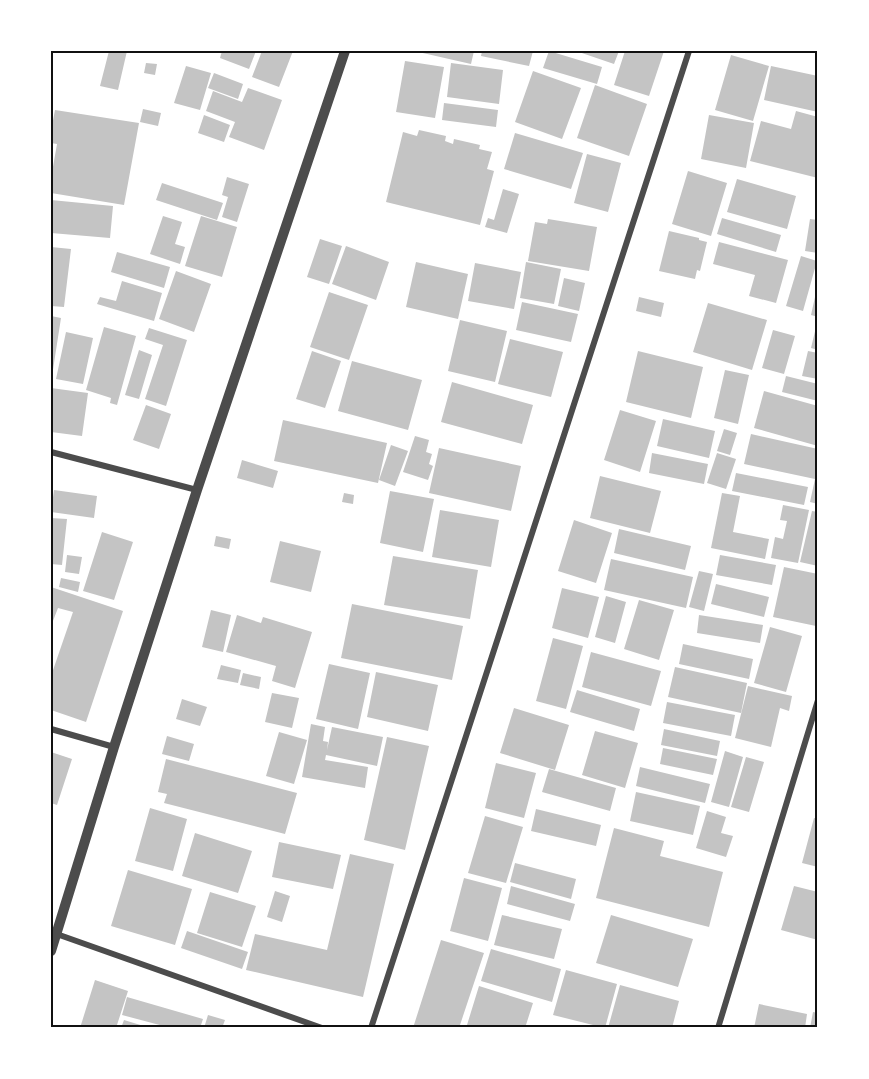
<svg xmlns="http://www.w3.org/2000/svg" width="869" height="1079" font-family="Roboto,sans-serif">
  <rect width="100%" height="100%" fill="#fff"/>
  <path fill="#c4c4c4" d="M109,51h18l-9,39 -18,-4z
    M222,51h34l-7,18 -29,-11z
    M262,51h31l-14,36 -27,-10z
    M414,51h60l-3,13z
    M482,51h51l-4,15 -48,-10z
    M549,51l53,16 -5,17 -54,-16z
    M576,51h43l-5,13z
    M625,51h39l-15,45 -35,-11z
    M731,55l38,11 -16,55 -38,-11z
    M405,61l39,6 -9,51 -39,-6z
    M146,63l11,1 -2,11 -11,-2z
    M451,63l52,7 -4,34 -52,-7z
    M186,66l25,7 -11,37 -26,-7z
    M771,66l47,10v36l-54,-12z
    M533,71l48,17 -19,51 -47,-17z
    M214,73l29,11 -5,15 -30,-11z
    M595,85l52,19 -18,52 -52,-18z
    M248,88l34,12 -18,50 -35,-13 6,-15 -29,-11 7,-20 29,11z
    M444,103l54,7 -2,17 -54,-7z
    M143,109l18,4 -3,13 -18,-4z
    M55,110l84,13 -15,82 -73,-12v-15l6,-34 -6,-1v-12z
    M796,111l22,6v61l-68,-17 11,-40 30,8z
    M204,115l26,10 -6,17 -26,-9z
    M709,115l45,8 -8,45 -45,-9z
    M419,130l27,6 -1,5 8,3 1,-5 26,6 -1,4 13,3 -5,17 7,2 -14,54 -94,-23 17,-70 14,4z
    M515,133l68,20 -12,36 -67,-20z
    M587,154l34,9 -13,49 -34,-9z
    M688,171l39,12 -16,53 -39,-12z
    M227,177l22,7 -12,38 -15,-5 6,-20 -6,-2z
    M737,179l59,17 -9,33 -60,-17z
    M162,183l61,20 -6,17 -61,-20z
    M503,189l16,5 -12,39 -22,-6 3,-9 6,2z
    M51,200l62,6 -3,32 -59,-5z
    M163,216l19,6 -7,22 10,3 -5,17 -30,-10z
    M201,216l36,11 -15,50 -37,-11z
    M722,218l59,17 -5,17 -59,-18z
    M548,219l49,8 -8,44 -61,-10 7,-39 12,2z
    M810,219l8,1v33l-13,-2z
    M669,231l30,7v2l8,2 -7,29 -3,-1 -2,9 -36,-8z
    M320,239l22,7 -13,38 -22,-7z
    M719,242l69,18 -12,43 -27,-7 6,-21 -42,-11z
    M346,246l43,16 -13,38 -44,-16z
    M51,247l20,2 -7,58 -13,-1z
    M117,252l53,15 -6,21 -53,-16z
    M801,256l16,5 -14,50 -17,-5z
    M416,262l52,12 -10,45 -52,-12z
    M526,262l35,7 -7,35 -34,-6z
    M475,263l46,9 -7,37 -46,-8z
    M176,271l35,13 -17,48 -35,-13z
    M564,278l21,5 -6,28 -21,-5z
    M122,281l40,12 -8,28 -57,-17 3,-7 16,4z
    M817,288h1v29l-7,-2z
    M329,292l39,13 -19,55 -39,-13z
    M639,297l25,6 -3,14 -25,-6z
    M522,302l56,12 -7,28 -55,-12z
    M708,303l59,17 -15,50 -59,-18z
    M51,316l10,2 -9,58h-1z
    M460,320l47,11 -12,51 -47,-11z
    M817,323h1v27l-7,-2z
    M104,327l32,9 -19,69 -7,-2 1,-5 -25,-8z
    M149,328l38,12 -21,66 -21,-7 18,-54 -18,-6z
    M773,330l22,6 -11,38 -22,-6z
    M66,332l27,6 -10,46 -27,-5z
    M510,339l53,13 -12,45 -53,-13z
    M139,350l13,5 -13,44 -14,-4z
    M312,351l29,10 -16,47 -29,-9z
    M638,351l65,16 -12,51 -65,-16z
    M808,351l10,2v26l-16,-3z
    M352,361l70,19 -14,50 -70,-19z
    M725,370l24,5 -11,49 -24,-6z
    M786,376l32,8v17l-36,-9z
    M452,382l81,23 -11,39 -81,-22z
    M51,388l37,5 -6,43 -31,-4z
    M764,391l54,15v40l-64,-18z
    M146,405l25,9 -12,35 -26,-9z
    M620,410l36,11 -16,51 -36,-12z
    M663,419l52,12 -6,27 -52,-12z
    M283,420l104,23 -9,40 -104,-22z
    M724,429l13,4 -7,22 -13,-4z
    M751,434l67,15v55l-8,-2 5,-23 -71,-15z
    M415,436l14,4 -3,12 6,2 -3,10 4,2 -5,14 -25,-8z
    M391,445l17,6 -13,35 -16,-6z
    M439,448l82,18 -10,45 -82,-18z
    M652,453l56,11 -4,20 -55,-11z
    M717,453l19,6 -10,30 -19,-6z
    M242,460l36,11 -5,17 -36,-10z
    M736,473l72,14 -4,18 -72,-14z
    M600,476l61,15 -11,42 -60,-15z
    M54,490l43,6 -3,22 -43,-6z
    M390,491l44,8 -11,53 -43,-9z
    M344,493l10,2 -1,9 -11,-2z
    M722,493l18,3 -7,36 36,7 -4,20 -54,-11z
    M783,505l26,5 -11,53 -27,-5 4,-21 8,2 4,-18 -7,-1z
    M440,510l59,10 -8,47 -59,-10z
    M812,511l6,1v54l-18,-4z
    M51,518l16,1 -5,46 -11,-1z
    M574,520l38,13 -16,50 -38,-12z
    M619,529l72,17 -6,24 -71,-17z
    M102,532l31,10 -19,58 -31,-9z
    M216,536l15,3 -2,10 -15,-3z
    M280,541l41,10 -10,41 -41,-10z
    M67,555l15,2 -3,17 -14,-2z
    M720,555l56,10 -4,20 -56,-10z
    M393,556l85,14 -8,49 -86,-14z
    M611,559l82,18 -7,31 -82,-18z
    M784,567l34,7v42l-2,10 -43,-9z
    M699,571l14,3 -9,37 -15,-4z
    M61,578l19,4 -2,10 -19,-5z
    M716,584l53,13 -5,20 -53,-13z
    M51,587l72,24 -37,111 -35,-12v-34l22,-64 -15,-4 -7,18z
    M562,588l37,9 -11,41 -36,-10z
    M606,596l20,6 -11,41 -20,-6z
    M639,600l35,10 -15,50 -35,-11z
    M352,604l111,22 -11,54 -111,-22z
    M211,610l20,5 -8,37 -21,-5z
    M237,615l24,8 2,-6 49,15 -17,56 -23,-7 4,-15 -50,-14z
    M699,615l64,10 -3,18 -63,-10z
    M770,627l32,9 -16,56 -32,-9z
    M553,638l30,8 -17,63 -30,-8z
    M683,644l70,15 -4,20 -70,-15z
    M591,652l70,19 -10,35 -69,-19z
    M329,664l41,9 -12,56 -42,-10z
    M221,665l20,5 -3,13 -21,-4z
    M675,667l72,16 -6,30 -73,-16z
    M376,672l62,13 -10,46 -61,-14z
    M243,673l18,4 -2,12 -19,-4z
    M748,686l44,10 -3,15 -9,-3 -9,39 -36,-9z
    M577,690l63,19 -6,22 -64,-19z
    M272,693l27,5 -7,30 -27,-6z
    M182,699l25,8 -7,19 -24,-7z
    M667,702l68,13 -4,21 -68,-13z
    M514,708l55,17 -14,45 -55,-17z
    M311,724l14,3 -2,14 5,1 -1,8 5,-23 51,10 -6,29 -51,-11 -1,5 43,7 -3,21 -63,-11z
    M664,729l56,12 -3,15 -56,-11z
    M595,731l43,12 -13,45 -43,-13z
    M279,732l28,8 -13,44 -28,-8z
    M167,736l27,8 -5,17 -27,-7z
    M387,737l42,9 -24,104 -41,-10z
    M663,748l54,11 -4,16 -53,-11z
    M725,751l18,6 -14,50 -18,-5z
    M51,752l21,7 -15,46 -6,-2z
    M746,757l18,5 -15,50 -18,-5z
    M166,759l131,34 -12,41 -121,-31 3,-9 -9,-2z
    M496,763l40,10 -12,45 -39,-10z
    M640,767l70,17 -5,19 -69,-17z
    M549,769l67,19 -6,23 -68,-19z
    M636,792l64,14 -7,29 -63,-14z
    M150,808l37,11 -14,52 -38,-10z
    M536,809l65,16 -5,21 -65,-15z
    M707,811l19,6 -5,16 12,3 -7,21 -30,-9z
    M485,816l38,11 -17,56 -38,-10z
    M814,818l4,1v48l-16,-4z
    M614,828l50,13 -4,15 63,16 -14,55 -113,-29z
    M195,833l57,18 -14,42 -56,-17z
    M279,842l62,13 -8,34 -61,-12z
    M350,854l44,10 -31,133 -117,-27 9,-36 72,16z
    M515,863l61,16 -5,20 -61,-17z
    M128,870l64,19 -17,56 -64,-19z
    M464,878l38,10 -14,53 -38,-10z
    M511,886l64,18 -5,17 -63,-17z
    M794,886l24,6v48l-37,-10z
    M275,891l15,5 -8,26 -15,-5z
    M210,892l46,14 -14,41 -45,-14z
    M502,915l60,14 -8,30 -60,-14z
    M611,915l82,24 -15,48 -82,-24z
    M187,931l61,21 -6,17 -61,-21z
    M441,940l43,13 -25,75h-46z
    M491,949l70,20 -9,33 -71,-21z
    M566,970l51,14 -12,44 -52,-13z
    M95,980l33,11 -12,37h-36z
    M620,985l59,16 -7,27h-64z
    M479,986l54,17 -8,25h-48l-10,-3z
    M127,997l76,22 -3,9h-29l-49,-13z
    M759,1004l48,10 -2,14h-51z
    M813,1012l5,1v15h-8z
    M208,1015l17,5 -3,8h-18z
    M124,1020l23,7 -1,1h-25z"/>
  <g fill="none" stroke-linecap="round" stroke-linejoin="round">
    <path stroke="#4c4c4c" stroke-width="6" d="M51,452l146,38
      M51,729l63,18
      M51,932l271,96
      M371,1028l318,-977
      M718,1028l100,-328"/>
    <path stroke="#4c4c4c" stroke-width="10" d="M51,951l63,-204 83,-257 148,-439"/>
  </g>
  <rect width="869" height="1079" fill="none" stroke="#ffffff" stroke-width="105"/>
  <rect x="52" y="52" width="764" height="974" fill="none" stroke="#111" stroke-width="2"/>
</svg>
